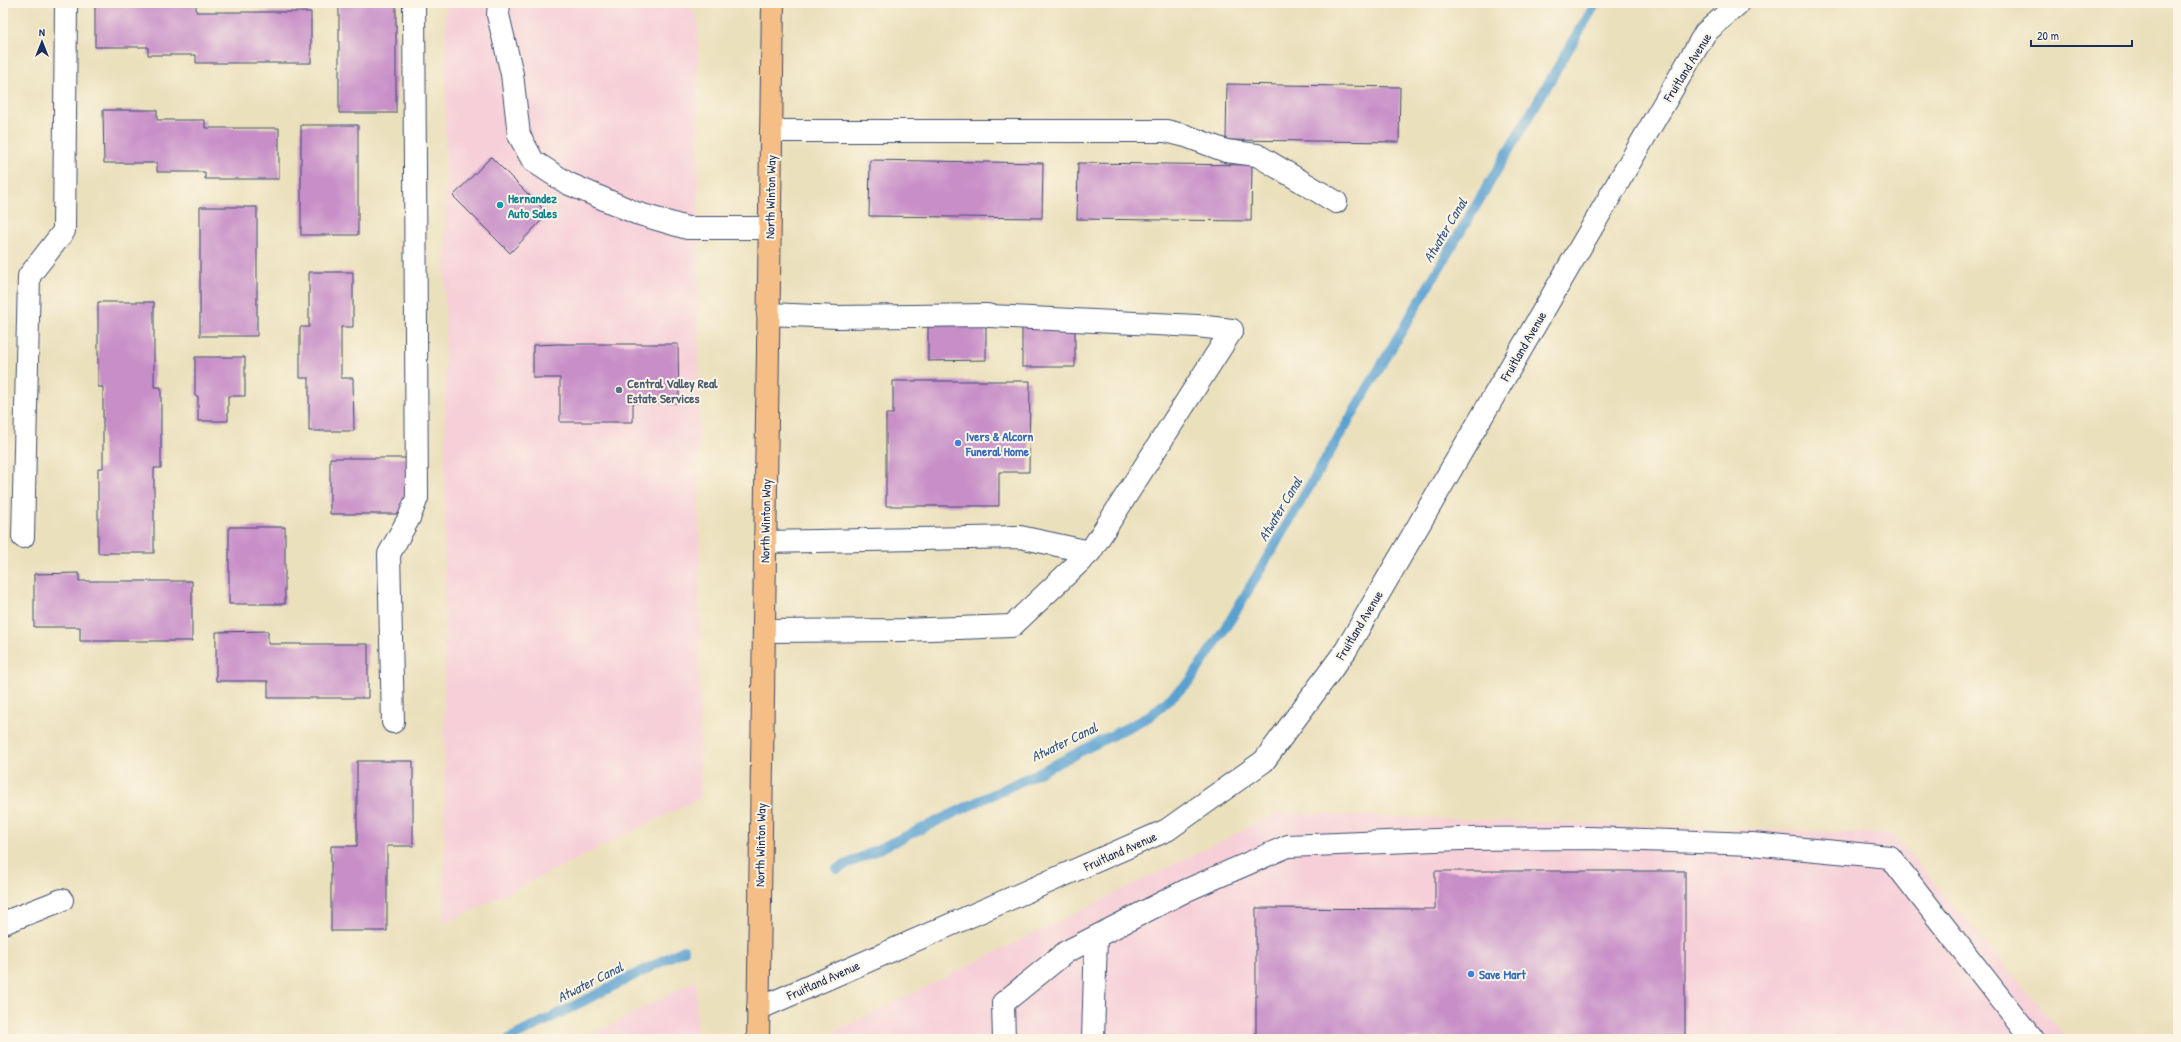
<svg xmlns="http://www.w3.org/2000/svg" width="2181" height="1042" font-family="'Patrick Hand',sans-serif">
  <rect width="100%" height="100%" fill="#fcf5e5"/>
  <filter id="ink" filterUnits="userSpaceOnUse"><feTurbulence type="fractalNoise" baseFrequency=".025" numOctaves="2"/><feDisplacementMap in="SourceGraphic" scale="8" xChannelSelector="R" yChannelSelector="G"/><feConvolveMatrix kernelMatrix="1 2 1 2 8 2 1 2 1" color-interpolation-filters="sRGB"/></filter>
  <filter id="wash" filterUnits="userSpaceOnUse"><feTurbulence type="fractalNoise" baseFrequency=".012" numOctaves="4" result="noise"/><feDisplacementMap in="SourceGraphic" scale="16" xChannelSelector="R" yChannelSelector="G"/><feGaussianBlur stdDeviation="0.9" result="paint"/><feColorMatrix in="noise" values="0 0 0 0 0 0 0 0 0 0 0 0 0 0 0 0 0 1.4 0 .05"/><feComposite in="paint" operator="in"/></filter>
  <g filter="url(#wash)">
    <rect width="100%" height="100%" fill="#ebe0bc"/>
    <path fill="#f6cfd8" d="M446,3h237l15,12 2,783 -256,126z
      M1278,813l615,21 174,205h-1239v-4z
      M696,980l1,59h-112z"/>
    <g fill="none" stroke-linecap="round" stroke-linejoin="round">
      <path stroke="#5aa1d0" stroke-width="10" d="M837,869l207,-99 106,-54 40,-35 41,-62 365,-616
        M509,1039l175,-89"/>
    </g>
    <g id="blocks">
      <path fill="#c78ec8" d="M95,3l101,1v8h115v51h-115v-8h-48v-8h-53z
        M339,3h57v110h-57z
        M1227,84l173,3 -1,55 -173,-2z
        M103,110h54v10h48v8h74v51h-74v-7h-48v-9h-53z
        M301,125h57v110h-57z
        M491,157l57,57 -38,39 -57,-57z
        M870,160l173,3 -1,55 -173,-2z
        M1078,163l174,2 -1,56 -174,-2z
        M200,207h57v129h-57z
        M309,272h44v55h-12v51h12l1,53h-45v-53h-9v-51h9z
        M98,302h56v85h7v81h-7v85h-56v-85h5v-81h-5z
        M928,316h58v44l-58,1z
        M1022,326h53v41h-53z
        M559,344h119l1,59h-46v19h-73v-44h-27v-33z
        M195,357h50v39h-17v25h-30v-25h-3z
        M893,381h137l-1,91h-30v34h-113v-92h7z
        M330,458h77v56h-77z
        M229,527h56v77h-56z
        M79,573v8h113v60h-112v-14h-46v-53z
        M268,631v13h100v54h-100v-17h-52v-49z
        M357,761h56v85h-26v85h-56v-85h26z
        M1435,871h250v168h-429v-131l179,1z"/>
    </g>
  </g>
  <g filter="url(#ink)">
    <use href="#blocks" fill-opacity="0" stroke="#3a4a6c" stroke-width="1"/>
    <g fill="none" stroke-linecap="round" stroke-linejoin="round">
      <g stroke="#3a4a6c" stroke-width="24">
        <path id="minor" d="M499,3l-1,12 14,59 7,61 14,26 34,22 69,30 51,15h82
          M771,131h395l20,5 40,15 31,4 79,47
          M23,537l6,-261 35,-45 2,-228
          M765,542l255,-5 70,15
          M764,631l139,-1 109,-4 78,-74 142,-222 -35,-4 -207,-10 -3,-1 -149,2 -70,-3
          M393,722l-4,-168 20,-36 8,-20 -3,-495
          M3,923l59,-23
          M758,1009l409,-179 97,-69 82,-111 359,-617 34,-30
          M1004,1039l-1,-36 63,-51 121,-62 101,-44 172,-7 130,-1 162,6 138,13 142,182
          M1093,1039l3,-102"/>
      </g>
      <g stroke="#3a4a6c" stroke-width="24">
        <path id="major" d="M758,1039l15,-1036"/>
      </g>
      <use href="#minor" stroke="#fff" stroke-width="22"/>
      <use href="#major" stroke="#f6be87" stroke-width="22"/>
    </g>
  </g>
  <circle fill="#0f9aa8" stroke="#fcf5e5" stroke-width="1.5" cx="500" cy="205" r="4"/>
  <circle fill="#5c6f8a" stroke="#fcf5e5" stroke-width="1.5" cx="619" cy="390" r="4"/>
  <g fill="#3f7fe0" stroke="#fcf5e5" stroke-width="1.5">
    <circle cx="958" cy="443" r="4"/>
    <circle cx="1471" cy="974" r="4"/>
  </g>
  <g text-anchor="middle" stroke-width="4" stroke-linejoin="round" paint-order="stroke">
    <g font-size="13" fill="#1b2f5e" stroke="#fcf5e5">
      <text transform="translate(1687 67) rotate(-58)" y="5">Fruitland Avenue</text>
      <text transform="translate(770 197) rotate(-89)" y="5">North Winton Way</text>
      <text transform="translate(1523 346) rotate(-60)" y="5">Fruitland Avenue</text>
      <text transform="translate(765 521) rotate(-89)" y="5">North Winton Way</text>
      <text transform="translate(1359 625) rotate(-59)" y="5">Fruitland Avenue</text>
      <text transform="translate(760 845) rotate(-89)" y="5">North Winton Way</text>
      <text transform="translate(1120 851) rotate(-24)" y="5">Fruitland Avenue</text>
      <text transform="translate(823 980) rotate(-24)" y="5">Fruitland Avenue</text>
    </g>
    <g font-size="13" font-weight="bold" fill="#0d838f" stroke="#fcf5e5" text-anchor="start">
      <text x="508" y="203">Hernandez<tspan x="508" dy="15">Auto Sales</tspan></text>
    </g>
    <g font-size="13" font-weight="bold" fill="#4e5e75" stroke="#fcf5e5" text-anchor="start">
      <text x="627" y="388">Central Valley Real<tspan x="627" dy="15">Estate Services</tspan></text>
    </g>
    <g font-size="13" font-weight="bold" fill="#366cbe" stroke="#fcf5e5" text-anchor="start">
      <text x="966" y="441">Ivers &amp; Alcorn<tspan x="966" dy="15">Funeral Home</tspan></text>
      <text x="1479" y="979">Save Mart</text>
    </g>
    <g font-size="14" font-style="italic" fill="#315786" stroke="#fcf5e5">
      <text transform="translate(1445 230) rotate(-59)" y="5">Atwater Canal</text>
      <text transform="translate(1280 509) rotate(-59)" y="5">Atwater Canal</text>
      <text transform="translate(1064 742) rotate(-26)" y="5">Atwater Canal</text>
      <text transform="translate(590 982) rotate(-27)" y="5">Atwater Canal</text>
    </g>
  </g>
  <rect width="2181" height="1042" fill="none" stroke="#fcf5e5" stroke-width="16"/>
  <g transform="translate(42 42)" stroke="#fcf5e5" stroke-width="3" paint-order="stroke">
  <path d="M0-3L7 15L0 10L-7 15Z" fill="#1b2f5e"/>
  <text y="-6" font-size="11" font-weight="bold" text-anchor="middle" fill="#1b2f5e">N</text>
  </g>
  <path d="M2031 40v6h101v-6" fill="none" stroke="#1b2f5e" stroke-width="2"/>
  <text x="2037" y="40" font-size="12" fill="#1b2f5e" stroke="#fcf5e5" stroke-width="3" paint-order="stroke">20 m</text>
</svg>
